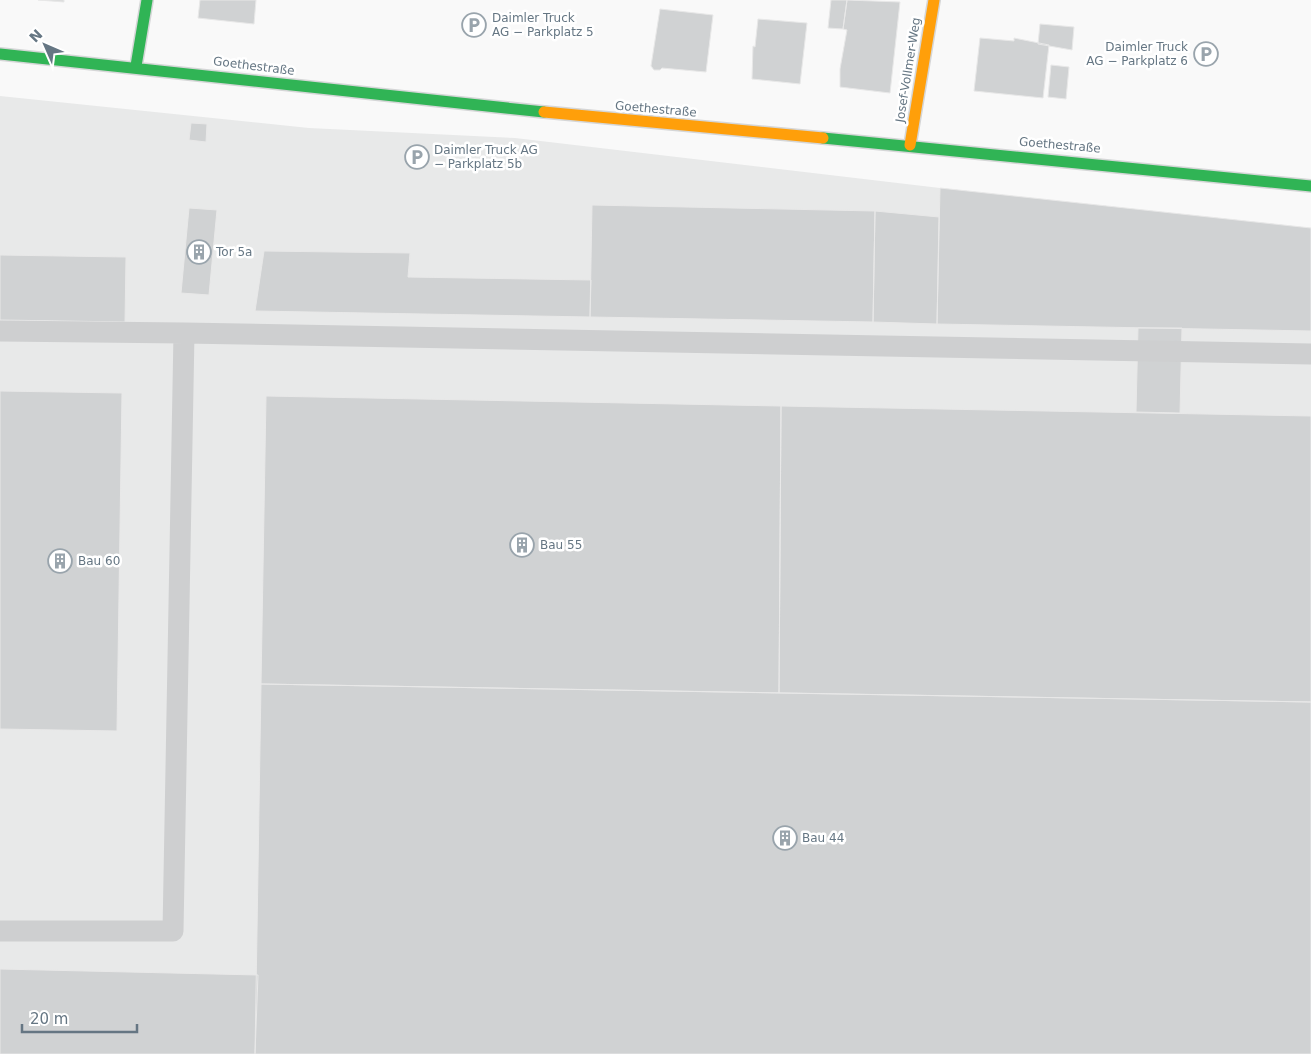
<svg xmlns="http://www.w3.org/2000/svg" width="1311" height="1054" font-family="'DejaVu Sans',sans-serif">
  <rect width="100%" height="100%" fill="#f9f9f9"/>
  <path fill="#e8e9e9" d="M0,96l309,32 206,10 425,50 371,40v826h-1311z"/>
  <path fill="#d0d2d3" stroke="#e8e8e8" d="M38,0h26v2z
    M200,0h56l-2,24 -56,-6z
    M831,0h16l-4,29 -15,-1z
    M847,0l53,2 -10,91 -50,-6v-18l7,-39 -4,-1z
    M660,9l53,6 -7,57 -44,-4 -2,2h-6l-3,-4z
    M758,19l49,4 -7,61 -48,-5 1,-33 2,1z
    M1040,24l34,3 -2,23 -34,-6z
    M980,38l34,3v-3l35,7 -6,53 -69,-7z
    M1051,65l18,2 -3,32 -18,-2z
    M191,123l16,1 -1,18 -17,-2z
    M940,188l371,40v103l-374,-7z
    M592,205l283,6 -2,111 -283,-5z
    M189,208l28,2 -8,85 -28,-2z
    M875,211l64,6 -2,107 -64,-2z
    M264,251l146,2 -2,24 183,3 -1,37 -335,-6z
    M0,255l126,2 -1,65 -125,-2z
    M1138,328h44l-2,85 -44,-1z
    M0,391l122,2 -5,338 -117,-2z
    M266,396l515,10 -2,287 -518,-9z
    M781,406l530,10v286l-532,-9z
    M261,684l1050,18v352h-1056z
    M0,969l258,6 -3,79h-255z"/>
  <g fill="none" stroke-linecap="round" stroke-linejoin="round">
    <g stroke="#d5d6d7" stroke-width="14">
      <path id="fast" d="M0,54l544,58
        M136,66l11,-66
        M823,138l488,48"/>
    </g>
    <g stroke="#d5d6d7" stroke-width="14">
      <path id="slow" d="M544,112l279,26
        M910,145l24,-145"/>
    </g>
    <path stroke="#cecfd0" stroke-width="21" d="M0,331l184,2
      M0,931h173l11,-598 1127,21"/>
    <use href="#fast" stroke="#30b455" stroke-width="11"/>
    <use href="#slow" stroke="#ff9f0a" stroke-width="11"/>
  </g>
  <defs>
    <g id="parking-ring" transform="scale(1.25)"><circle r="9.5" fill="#fff" stroke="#99a4ac" stroke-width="1.5"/><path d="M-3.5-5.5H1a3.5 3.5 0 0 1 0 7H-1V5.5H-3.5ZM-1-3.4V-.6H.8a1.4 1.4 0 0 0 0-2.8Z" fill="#99a4ac"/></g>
    <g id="building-ring" transform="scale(1.25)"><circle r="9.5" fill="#fff" stroke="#99a4ac" stroke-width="1.5"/><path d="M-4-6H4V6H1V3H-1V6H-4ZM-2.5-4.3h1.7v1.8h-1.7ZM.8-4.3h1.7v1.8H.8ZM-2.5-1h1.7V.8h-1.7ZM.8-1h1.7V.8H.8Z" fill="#99a4ac"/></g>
  </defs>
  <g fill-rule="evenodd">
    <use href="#parking-ring" x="474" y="25"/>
    <use href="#parking-ring" x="1206" y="54"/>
    <use href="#parking-ring" x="417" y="157"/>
    <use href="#building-ring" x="199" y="252"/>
    <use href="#building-ring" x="522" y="545"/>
    <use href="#building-ring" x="60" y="561"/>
    <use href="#building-ring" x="785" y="838"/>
  </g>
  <g text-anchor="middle" stroke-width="5" stroke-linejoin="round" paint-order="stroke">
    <g font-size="12" fill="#657683" stroke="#fff" text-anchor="start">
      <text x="492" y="22">Daimler Truck<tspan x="492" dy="14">AG − Parkplatz 5</tspan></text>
      <text x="1188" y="51" text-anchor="end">Daimler Truck<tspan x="1188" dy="14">AG − Parkplatz 6</tspan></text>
      <text x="434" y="154">Daimler Truck AG<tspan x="434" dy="14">− Parkplatz 5b</tspan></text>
      <text x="216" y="256">Tor 5a</text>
      <text x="540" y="549">Bau 55</text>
      <text x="78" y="565">Bau 60</text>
      <text x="802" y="842">Bau 44</text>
    </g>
    <g font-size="12" fill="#657683" stroke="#fff">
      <text transform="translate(254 66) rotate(7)" y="4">Goethestraße</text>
      <text transform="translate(908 70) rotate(-81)" y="4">Josef-Vollmer-Weg</text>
      <text transform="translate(656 109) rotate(5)" y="4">Goethestraße</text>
      <text transform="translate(1060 145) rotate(5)" y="4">Goethestraße</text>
    </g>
  </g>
  <g transform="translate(45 45) rotate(315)" stroke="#ffffff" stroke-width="4" paint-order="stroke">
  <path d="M0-4L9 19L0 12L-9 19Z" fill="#657683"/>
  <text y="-8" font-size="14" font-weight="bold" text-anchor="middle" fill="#657683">N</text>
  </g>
  <path d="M22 1024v8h115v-8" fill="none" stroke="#657683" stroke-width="2.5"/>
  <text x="30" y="1024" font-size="15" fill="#657683" stroke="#ffffff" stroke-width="4" paint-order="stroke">20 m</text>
</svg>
